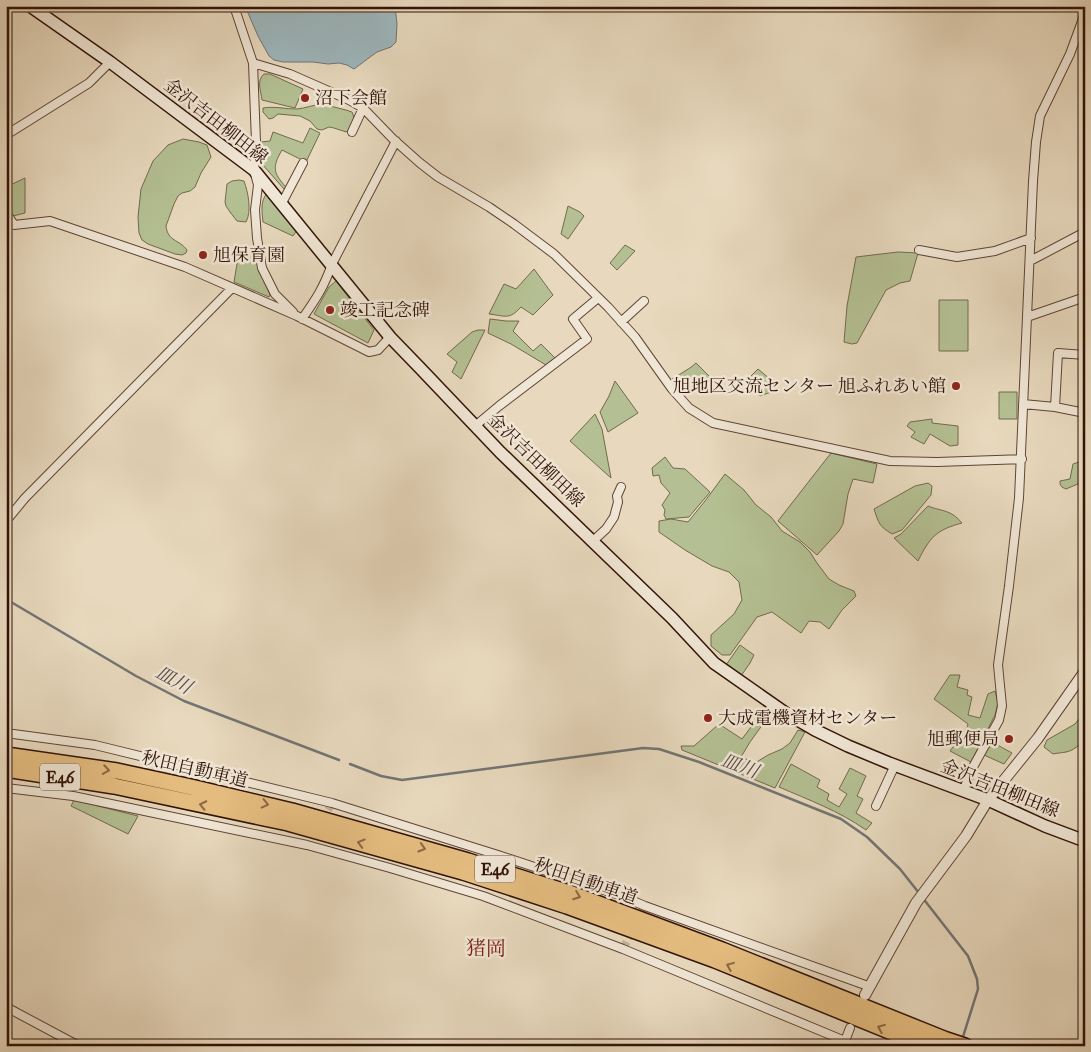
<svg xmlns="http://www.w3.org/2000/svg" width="1091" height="1052" font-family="'IM FELL Great Primer','Noto Serif JP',serif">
  <rect width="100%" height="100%" fill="#e8d9be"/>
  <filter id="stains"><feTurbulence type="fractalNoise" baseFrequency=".004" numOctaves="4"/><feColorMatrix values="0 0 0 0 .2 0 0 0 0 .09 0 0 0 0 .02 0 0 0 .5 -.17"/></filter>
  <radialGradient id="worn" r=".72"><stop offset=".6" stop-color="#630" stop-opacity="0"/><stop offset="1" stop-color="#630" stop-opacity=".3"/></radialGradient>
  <path fill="#b4c093" stroke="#726a4d" d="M264,74h6l33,15 -8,19 -33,-8c-1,-9 -6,-19 2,-26z
    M322,104l24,6 6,2c4,8 1,15 -6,20l-12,-4 -5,-1 -7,3 -5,-1 -7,-8 -10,-5 -22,-2 -5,4 -4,1 -6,-7v-4c12,-2 22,1 34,1 9,-1 16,-4 25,-5z
    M310,128l10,5 -14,29 -24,-12c-10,17 -9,23 4,37l-2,2 -22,-25 -1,-5v-17l9,-1 3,-9 30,11z
    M183,139l16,3 8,3 4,12 -10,16 -6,14 -5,4 -8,2 -4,3 -4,8 -8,22c2,16 13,13 21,24l-1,3 -4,2 -7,-1 -27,-10 -6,-4 -3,-7 -1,-16 3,-28 12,-28 15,-16z
    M25,178v35l-12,3 -7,-15v-14z
    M239,180l5,1c4,11 8,30 2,41l-9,-1 -7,-9 -4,-6 -1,-4 2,-18 5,-3z
    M267,193l30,37 -4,6 -30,-14c-1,-11 -3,-20 4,-29z
    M568,206l12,6 4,4 -16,23 -7,-5z
    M625,245l10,6 -18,19 -7,-7z
    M240,246l14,5 4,15 12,29 -1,2 -35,-15z
    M898,252l20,1 -8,28 -10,2 -14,7 -29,53 -5,1 -8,-2 3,-36 9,-49z
    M534,269l19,26 -20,20 -12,-8c-12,13 -15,9 -32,7l15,-30 12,5z
    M336,281l38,49 -6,13 -54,-29 15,-27z
    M939,300h29v51h-29z
    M490,319l16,2h13l-6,10 20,20 8,-7 15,15 -10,6 -35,-21 -23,-11z
    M478,330h7l-24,49 -9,-7 5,-10 -10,-8 25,-22z
    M696,363l23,23 -6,7 -11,-10 -16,12 -8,-5 -6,-11 18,-11z
    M758,369l18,15c-4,11 -8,8 -16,12l-15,-14z
    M615,381l23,32 -30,19 -8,-20 9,-16z
    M999,392h18v27h-18z
    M595,414l7,15 9,49 -41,-37z
    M932,419v4l26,3v19l-8,1 -20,-12 -6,10 -13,-7 4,-5 -8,-6 3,-4z
    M831,453l46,11 -4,19 -20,-4 -5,15 -5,30 -4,7 -22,24 -39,-34z
    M665,457l8,11 12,1 25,23 -21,25 -23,2 -2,-4 1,-5 -3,-5 8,-12 -9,-10 -2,-8 -6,1 -1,-8z
    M1085,460v21l-19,8c-5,-2 -6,-3 -6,-8l10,-2 3,-15z
    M725,474l19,16 12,15 15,12 11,14 18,11 10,10 7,11 12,16 10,6 15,6 2,5 -14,14 -13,19 -9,-7 -11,-1 -8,12 -29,-21 -15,5 -27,38h-8l-11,-9v-11l23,-21 8,-14 -3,-18 -10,-10 -17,-6 -27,-16 -26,-18v-11l12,-2 17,3 17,-21z
    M928,483l4,3 -1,9 -29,35 -10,4c-13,-8 -13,-10 -18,-25l41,-23z
    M928,506c15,6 22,3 34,17 -26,7 -32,14 -44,38l-24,-23 7,-4z
    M740,645l14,10 -4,8 -9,13 -15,-11z
    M950,675h10l-3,12 11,3 -1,5 5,2 -4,18 12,3 8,-24 7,-3 3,12 -3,12 -24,47 -21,-11 17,-23 1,-4 -34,-25z
    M1085,711v29c-6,5 -12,11 -19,12 -5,1 -9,1 -13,2l-9,-7 3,-7 28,-16z
    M758,713l10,4 -18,25 -9,15 14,6 13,-8 14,-6 8,-6 8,-13 7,2 -30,56 -93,-38 -1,-4h13l25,-22 23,15 9,-12z
    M992,742l20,11 -8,11 -20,-9z
    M791,764l29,16 -3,7 12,7 -2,6 12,7 8,-13 -8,-5 11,-21 16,8 -9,20 6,3 -7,14 16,10 -6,7c-27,-19 -57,-30 -87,-43z
    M74,800l64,16 -10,18 -57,-28z"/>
  <path fill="#9db7bd" stroke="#727574" d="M245,6h150l2,18 -1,18 -5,5 -14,5 -23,17 -7,-4 -8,-2 -11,1 -15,-2h-30l-9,-2 -5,-4 -11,-20z"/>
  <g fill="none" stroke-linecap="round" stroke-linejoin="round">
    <path stroke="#727574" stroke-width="2.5" d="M6,599l130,77 48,25 155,59
      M350,764l31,12 21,4 241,-32 16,1 40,13 142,57 26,18 33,32 19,24
      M922,897l46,59 9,23 1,10 -16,51"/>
    <path stroke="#c3b199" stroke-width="8" stroke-dasharray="8 4" stroke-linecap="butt" d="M322,820l10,-17
      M623,949l22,-43"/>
    <g stroke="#5f4435" stroke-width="10">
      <path id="minor" d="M234,6l19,57 3,79 -2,28 4,15 -3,25 2,28 5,30 13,26 18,18
        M253,63l37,11 59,26 14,8 30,31 27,24 18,14 51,30 25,17 40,30 54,53 27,30 37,52 17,19 24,15 177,38 47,1 85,-3
        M352,132l11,-24
        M6,135l83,-52 21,-21
        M282,203l21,-40
        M6,212l8,13 36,-4 135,46 112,49 72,36 9,-2 12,-13
        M919,250l38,7 38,-6 36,-13
        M1030,261l55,-29
        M1027,317l58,-20
        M302,319c14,-20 22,-32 30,-55l64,-123
        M621,322l23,-21
        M1023,404l32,3 30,6
        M1055,407l3,-54 27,2
        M475,426l24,-20 88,-67 -14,-20 25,-21
        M6,521l19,-23 207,-210
        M593,541l13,-12 8,-12 4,-15 -1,-6 4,-9
        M6,733l89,12 237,58 166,52 121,40 26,11 223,80
        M6,788l67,8 234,49 83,23 93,28 140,53 222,92 5,-13
        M963,791l10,-24 26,-47 3,-14 -4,-41 11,-79 10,-88 14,-317 3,-39 4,-26 30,-62 15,-41
        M876,806l19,-41
        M6,1007l73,39"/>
    </g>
    <g stroke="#5f4435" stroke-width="12">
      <path id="tertiary" d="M865,995l51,-92 50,-67 22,-36 50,-62 47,-67
        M843,1046l2,-5"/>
    </g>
    <g stroke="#311307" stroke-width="14">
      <path id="secondary" d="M30,6l80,56 144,108 136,167 30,31 80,84 172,166 42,45 70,49 31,18 33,16 41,17 99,37 57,26 40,15"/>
    </g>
    <g stroke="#311307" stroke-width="18">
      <path id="motorway" d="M6,755l111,16 74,16 101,24 176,50 104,33 150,56 222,89 21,7
        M6,769l108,17 174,37 175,49 104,34 148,54 211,86"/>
    </g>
    <use href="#minor" stroke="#f0e6d5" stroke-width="8"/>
    <use href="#tertiary" stroke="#f0e6d5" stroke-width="10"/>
    <use href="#secondary" stroke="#f0e6d5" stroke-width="11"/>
    <use href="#motorway" stroke="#e4bc7f" stroke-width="15"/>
  </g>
  <defs><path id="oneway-chevron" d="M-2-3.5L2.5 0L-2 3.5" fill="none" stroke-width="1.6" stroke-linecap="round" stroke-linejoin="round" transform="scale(1.25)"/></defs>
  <g stroke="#8a6843">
    <use href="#oneway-chevron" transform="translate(106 770) rotate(9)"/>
    <use href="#oneway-chevron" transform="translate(265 804) rotate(13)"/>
    <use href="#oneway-chevron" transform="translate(203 805) rotate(-168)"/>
    <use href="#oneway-chevron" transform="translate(361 843) rotate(-164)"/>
    <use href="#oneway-chevron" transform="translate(422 848) rotate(16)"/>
    <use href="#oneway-chevron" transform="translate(577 896) rotate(20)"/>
    <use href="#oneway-chevron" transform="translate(730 966) rotate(-158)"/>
    <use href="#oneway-chevron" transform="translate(881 1028) rotate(-158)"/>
  </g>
  <g fill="#8f2418" stroke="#f0e6d5" stroke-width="2">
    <circle cx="305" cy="98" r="5"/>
    <circle cx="203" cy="255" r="5"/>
    <circle cx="330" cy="310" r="5"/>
    <circle cx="956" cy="386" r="5"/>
    <circle cx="708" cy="718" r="5"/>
    <circle cx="1009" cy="739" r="5"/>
  </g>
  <g text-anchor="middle" stroke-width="5" stroke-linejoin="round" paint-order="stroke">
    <g fill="#f0e6d5" stroke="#6a5245" stroke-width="1">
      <rect x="40" y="763.5" width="40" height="27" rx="4"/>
      <rect x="475" y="855.5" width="40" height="27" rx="4"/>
    </g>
    <g font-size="16" font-weight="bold" fill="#311307">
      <text x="60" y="783">E46</text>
      <text x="495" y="875">E46</text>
    </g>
    <g font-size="18" fill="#311307" stroke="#f0e6d5" text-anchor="start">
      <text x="315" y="104">沼下会館</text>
      <text x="213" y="261">旭保育園</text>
      <text x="340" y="316">竣工記念碑</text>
      <text x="946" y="392" text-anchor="end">旭地区交流センター 旭ふれあい館</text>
      <text x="718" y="724">大成電機資材センター</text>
      <text x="999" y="745" text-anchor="end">旭郵便局</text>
    </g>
    <g font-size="18" fill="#311307" stroke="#f0e6d5">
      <text transform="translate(216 121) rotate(38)" y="6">金沢吉田柳田線</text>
      <text transform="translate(536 460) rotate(44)" y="6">金沢吉田柳田線</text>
      <text transform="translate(195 769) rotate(13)" y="6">秋田自動車道</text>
      <text transform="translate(1000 788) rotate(22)" y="6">金沢吉田柳田線</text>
      <text transform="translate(586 881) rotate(19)" y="6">秋田自動車道</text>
    </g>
    <g font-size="19" font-style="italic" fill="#574c47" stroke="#f0e6d5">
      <text transform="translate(174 679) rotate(29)" y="7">皿川</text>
      <text transform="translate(740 765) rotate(21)" y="7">皿川</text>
    </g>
    <g font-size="20" fill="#7a1f14" stroke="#f0e6d5">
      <text x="486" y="955">猪岡</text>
    </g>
  </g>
  <rect width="1091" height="1052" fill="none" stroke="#e8d9be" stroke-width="25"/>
  <rect x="8" y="8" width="1076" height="1037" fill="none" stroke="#311307" stroke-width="2.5"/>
  <rect x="12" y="12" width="1066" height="1027" fill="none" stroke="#311307"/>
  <rect width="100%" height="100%" filter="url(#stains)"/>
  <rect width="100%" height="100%" fill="url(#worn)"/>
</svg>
